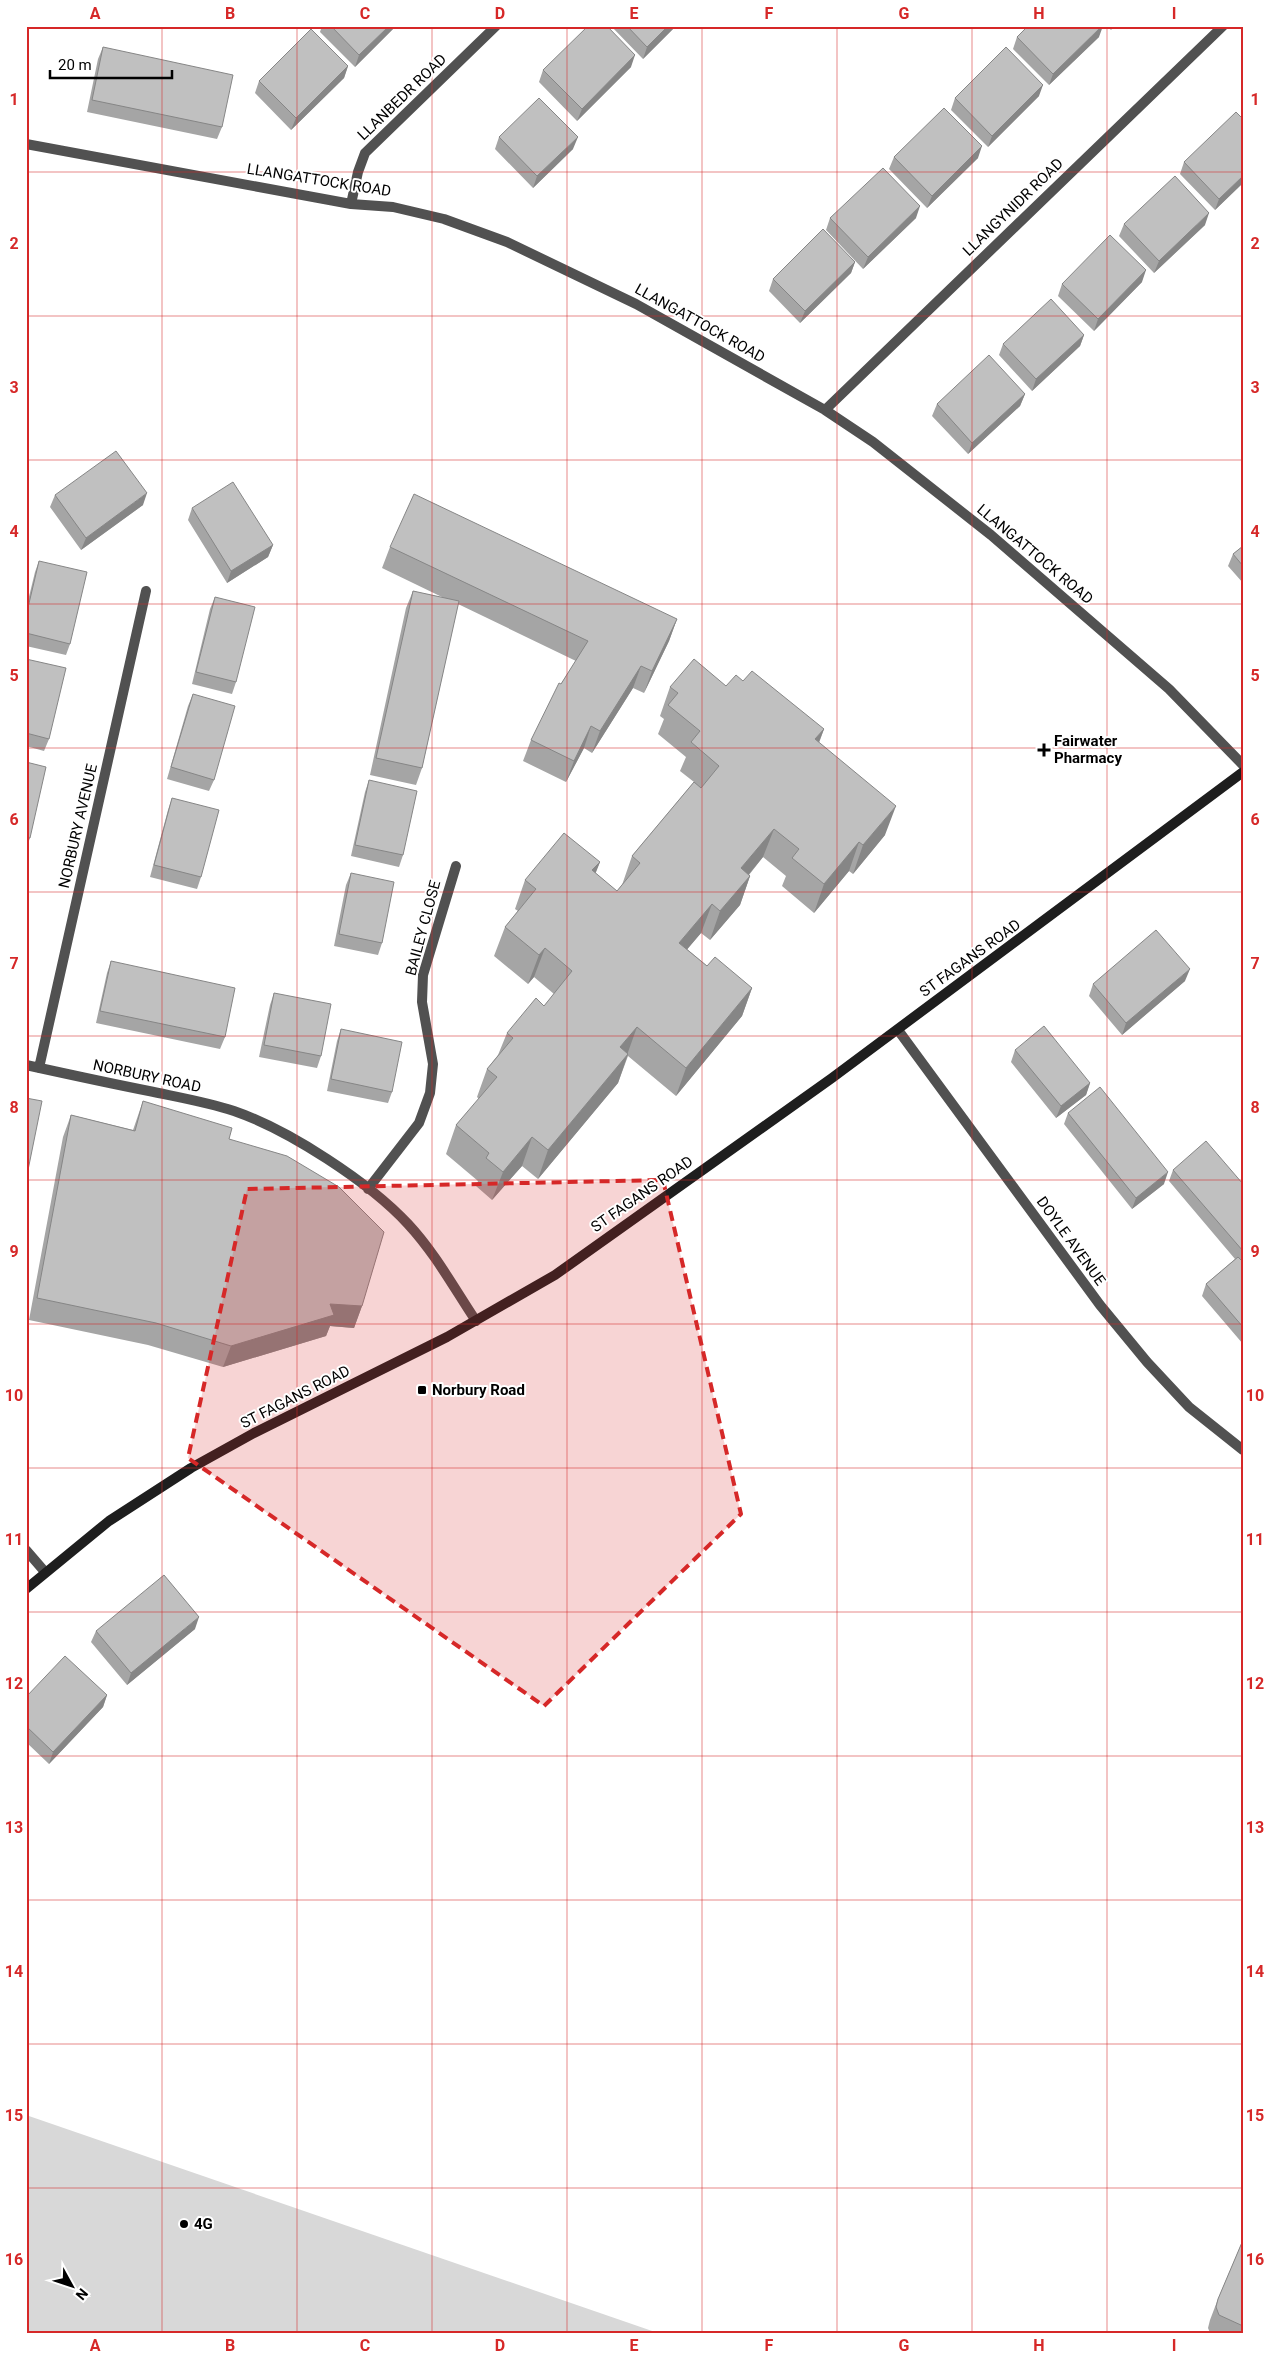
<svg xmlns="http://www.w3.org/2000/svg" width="1269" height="2359" font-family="Roboto,sans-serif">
  <rect width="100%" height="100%" fill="#fff"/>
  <path fill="#d8d8d8" d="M26,2115l632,218h-632z"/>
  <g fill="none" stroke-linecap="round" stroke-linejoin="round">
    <path stroke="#515151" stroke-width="10" d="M26,144l325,60 42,3 51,12 63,23 129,62 189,106 48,32 118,93 178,154 74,76
      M351,204l7,-32 7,-19 131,-127
      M825,410l398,-384
      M898,1030l202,275 47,57 42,45 54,43
      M26,1065c41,9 82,18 123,26 28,6 58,11 85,20 55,19 135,71 174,113 27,29 46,64 68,97
      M39,1068l107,-477
      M368,1189l51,-66 11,-30 3,-29 -11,-62 1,-27 33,-109
      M26,1550l19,22"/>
    <path stroke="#1e1e1e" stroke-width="10" d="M26,1589l83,-68 82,-53 63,-35 193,-96 108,-62 277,-197 411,-306"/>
  </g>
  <path fill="#a5a5a5" d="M322,26h74l-41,41 -35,-35z
    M611,26h65l-33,33z
    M1107,26h8l-4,4z
    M1017,37h82l-50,48 -36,-36z
    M103,47l119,80 -5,12 -130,-27 11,-53z
    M348,66l-4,12 -53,52 -36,-37 4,-12z
    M631,67l-54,54 -38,-39 4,-12z
    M1039,96l-51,51 -37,-37 4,-12z
    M1243,119v64l-28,27 -35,-36 4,-12z
    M499,137l74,12 -40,39 -38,-39z
    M894,157l84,1 -51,50 -38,-39z
    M830,218h86l-53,51 -37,-39z
    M1124,224l81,1 -51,48 -35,-37z
    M855,262l-4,11 -51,50 -31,-32 4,-12z
    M1142,282l-48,49 -36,-35 4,-12z
    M1084,335l-4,11 -48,45 -33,-36 4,-11z
    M1025,394l-5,12 -52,48 -36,-38 5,-12z
    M55,495l88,10 -62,45 -31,-43z
    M192,508l81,37 -5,12 -41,26 -39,-63z
    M1243,546v37l-15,-17 5,-12z
    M390,547l287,72 -8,22 -25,52 -11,-5 -41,65 -8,-5 -18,34 -43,-21 8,-21 30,-56 15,-23 -118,-57 -36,164 -6,17 -46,-10 36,-167 7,-17 31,7 -62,-30z
    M39,561l31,83 -4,11 -40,-9v-37l9,-37z
    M215,597l21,85 -4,12 -40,-10 18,-75z
    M26,659l23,80 -5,12 -18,-5z
    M743,681l81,48 -5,14 66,92 -32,39 -4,-3 -35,42 -32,-27 4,-10 -23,-19 -14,18 1,1 -10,29 -30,35 -9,-7 -14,16 20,17 45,22 -10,28 -66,80 -48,-40 -10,27 -80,96 -16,-13 -30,34 -16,-14 2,-5 -32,-27 10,-29 23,-26 -2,-2 10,-28 11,-14 9,-22 37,-27 10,-12 -20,-17 -6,7 -34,-28 11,-29 13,-16 -3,-2 10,-29 75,-18 -5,11 22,18 5,-6 10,-29 62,-74 -14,-11 6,-14 -28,-23 6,-15 -4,-3 10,-29 56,-1z
    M193,694l21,86 -5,11 -42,-12 21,-73z
    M26,762l4,76 -4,11z
    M369,780l34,75 -4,12 -48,-11 14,-64z
    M172,798l29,79 -4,12 -47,-12 18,-67z
    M351,873l31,70 -4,12 -44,-9 12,-61z
    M111,961l114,76 -5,12 -124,-26 11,-50z
    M1185,981l-63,54 -33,-39 4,-12z
    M274,993l47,63 -4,12 -58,-11 11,-52z
    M341,1029l51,63 -4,11 -61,-12 10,-50z
    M1015,1050l75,33 -4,12 -30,23 -45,-56z
    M143,1101l86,38 133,167 -8,22 -24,-2 -4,10 -103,31 -75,-22 -119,-25 34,-183 8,-22 62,15z
    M1068,1113l96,71 -32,25 -68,-85z
    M1173,1170l70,14v160l-41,-48 4,-12 29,-25 -66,-78z
    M195,1629l-68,56 -36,-43 5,-11z
    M107,1695l-4,12 -54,57 -23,-22v-45z
    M1243,2240v93h-33l-2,-5 2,-8 8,-21z"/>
  <path fill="#868686" d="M389,26h7l-41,41 4,-12z
    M668,26h8l-33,33 4,-12z
    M1102,26h1l-4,11 -50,48 4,-11z
    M635,55l-4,12 -54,54 5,-12z
    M348,66l-4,12 -53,52 5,-12z
    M1043,85l-4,11 -51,51 4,-11z
    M578,137l-5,12 -40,39 4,-12z
    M982,146l-4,12 -51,50 5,-12z
    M1243,176v7l-28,27 4,-11z
    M920,206l-4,12 -53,51 5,-12z
    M1209,213l-4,12 -51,48 5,-12z
    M855,262l-4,11 -51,50 5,-12z
    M1146,270l-4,12 -48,49 4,-12z
    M1084,335l-4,11 -48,45 4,-12z
    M1025,394l-5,12 -52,48 4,-11z
    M147,493l-4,12 -62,45 5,-12z
    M273,545l-5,12 -41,26 4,-12z
    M677,619l-8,22 -25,52 8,-22z
    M641,666l-8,22 -41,65 8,-22z
    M591,726l-7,22 -18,34 8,-21z
    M824,729l-11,28 2,-18z
    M896,806l-11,29 -32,39 10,-29z
    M774,829l-11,28 -33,40 11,-29z
    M859,842l-10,29 -35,42 10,-29z
    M600,862l-11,28 3,-20z
    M750,876l-10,29 -30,35 10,-29z
    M712,904l-11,29 -32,38 10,-28z
    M545,948l-11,29 -6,7 11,-29z
    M1190,969l-5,12 -63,54 4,-12z
    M752,988l-10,28 -66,80 10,-28z
    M637,1027l-10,28 -7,-8z
    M628,1054l-10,29 -80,96 10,-29z
    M1090,1083l-4,12 -30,23 5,-12z
    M532,1137l-10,29 -30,34 11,-28z
    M1168,1172l-4,12 -32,25 4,-11z
    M330,1304l32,2 -8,22 -24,-2 -4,10 -103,31 8,-21z
    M199,1617l-4,12 -68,56 4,-12z
    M107,1695l-4,12 -54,57 4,-12z"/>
  <path fill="#c0c0c0" stroke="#868686" d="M331,26h58l-30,29z
    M588,26h19l28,29 -53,54 -39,-39z
    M627,26h41l-21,21z
    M1028,26h74l-49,48 -36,-37z
    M311,29l37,37 -52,52 -37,-37z
    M103,47l130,28 -11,52 -130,-27z
    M1006,47l37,38 -51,51 -37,-38z
    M539,98l39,39 -41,39 -38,-39z
    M944,108l38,38 -50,50 -38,-39z
    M1236,112l7,7v57l-24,23 -35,-37z
    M883,168l37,38 -52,51 -38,-39z
    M1175,176l34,37 -50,48 -35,-37z
    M823,229l32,33 -50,49 -32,-32z
    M1110,235l36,35 -48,49 -36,-35z
    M1051,299l33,36 -48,44 -33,-35z
    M989,355l36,39 -53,49 -35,-39z
    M116,451l31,42 -61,45 -31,-43z
    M233,482l40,63 -42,26 -39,-63z
    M414,494l263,125 -25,52 -11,-5 -41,65 -9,-5 -17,35 -43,-21 28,-57 2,1 27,-43 -198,-94z
    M1243,546v20l-10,-12z
    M39,561l48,11 -17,72 -44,-11v-17z
    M413,591l46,10 -37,167 -46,-10z
    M215,597l40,10 -19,75 -40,-10z
    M26,659l40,9 -17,71 -23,-6z
    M694,659l32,27 10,-11 7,6 9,-10 72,58 -9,10 81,67 -33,39 -4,-3 -35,42 -32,-26 7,-9 -25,-20 -33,39 9,8 -30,35 -8,-7 -33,39 28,23 8,-9 37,31 -66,80 -49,-41 -17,20 8,7 -80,96 -16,-13 -29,35 -17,-14 3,-5 -33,-28 41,-48 -10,-8 26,-31 -6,-5 29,-35 8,8 28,-35 -27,-23 -6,7 -34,-28 31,-38 -11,-9 39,-47 36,29 -8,8 25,21 23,-28 -8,-7 62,-74 7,6 18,-22 -28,-24 9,-11 -32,-26 10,-12 -8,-6z
    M193,694l42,12 -21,74 -43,-13z
    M26,762l20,5 -16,71 -4,-1z
    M369,780l48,11 -14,64 -48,-10z
    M172,798l47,12 -18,67 -47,-12z
    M351,873l43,9 -12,61 -43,-9z
    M1156,930l34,39 -64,54 -33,-39z
    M111,961l124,27 -10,49 -125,-26z
    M274,993l57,11 -10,52 -57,-11z
    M1044,1026l46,57 -29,23 -46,-56z
    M341,1029l61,13 -10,50 -61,-13z
    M1100,1087l68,85 -32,26 -68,-85z
    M26,1098l16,3 -16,79z
    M143,1101l89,27 -3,11 58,17 52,31 45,45 -22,74 -32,-2 4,11 -103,31 -75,-23 -119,-25 34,-183 64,16z
    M1206,1141l37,43v67l-70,-81z
    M1238,1257l5,5v65l-37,-43z
    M164,1575l35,42 -68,56 -35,-42z
    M65,1656l42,39 -54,57 -27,-26v-29z
    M1243,2240v86l-24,-11 -3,-8 2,-8z"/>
  <path fill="#d62828" fill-opacity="0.2" stroke="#d62828" stroke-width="4" stroke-dasharray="10 6" stroke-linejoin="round" d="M663,1180l78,334 -197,192 -356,-248 59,-269z"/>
  <path fill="none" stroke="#d62828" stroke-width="1" stroke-opacity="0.55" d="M162,26v2307M297,26v2307M432,26v2307M567,26v2307M702,26v2307M837,26v2307M972,26v2307M1107,26v2307M26,172h1217M26,316h1217M26,460h1217M26,604h1217M26,748h1217M26,892h1217M26,1036h1217M26,1180h1217M26,1324h1217M26,1468h1217M26,1612h1217M26,1756h1217M26,1900h1217M26,2044h1217M26,2188h1217"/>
  <g fill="#000" stroke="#fff" stroke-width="2">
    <path d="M1041.5 742.5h5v5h5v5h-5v5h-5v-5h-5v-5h5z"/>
    <rect x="417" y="1385" width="10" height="10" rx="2.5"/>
    <circle cx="184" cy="2224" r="5"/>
  </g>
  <g text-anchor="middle" stroke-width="4" stroke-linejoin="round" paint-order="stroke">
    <g font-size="15" fill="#000" stroke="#fff">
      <text transform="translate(402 97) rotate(-44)" y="5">LLANBEDR ROAD</text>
      <text transform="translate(319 180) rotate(9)" y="5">LLANGATTOCK ROAD</text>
      <text transform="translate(1013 207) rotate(-44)" y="5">LLANGYNIDR ROAD</text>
      <text transform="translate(700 323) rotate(29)" y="5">LLANGATTOCK ROAD</text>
      <text transform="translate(1035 554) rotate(40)" y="5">LLANGATTOCK ROAD</text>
      <text transform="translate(78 826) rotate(-77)" y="5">NORBURY AVENUE</text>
      <text transform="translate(423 928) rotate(-75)" y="5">BAILEY CLOSE</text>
      <text transform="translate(970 958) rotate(-36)" y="5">ST FAGANS ROAD</text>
      <text transform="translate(147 1076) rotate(12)" y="5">NORBURY ROAD</text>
      <text transform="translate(642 1194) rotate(-35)" y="5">ST FAGANS ROAD</text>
      <text transform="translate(1071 1241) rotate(54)" y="5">DOYLE AVENUE</text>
      <text transform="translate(295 1397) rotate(-27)" y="5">ST FAGANS ROAD</text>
    </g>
    <g font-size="15" font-weight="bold" fill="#000" stroke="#fff" text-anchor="start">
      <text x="1054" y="746">Fairwater<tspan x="1054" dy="17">Pharmacy</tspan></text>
      <text x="432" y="1395">Norbury Road</text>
      <text x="194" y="2229">4G</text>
    </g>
  </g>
  <rect width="1269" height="2359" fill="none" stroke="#ffffff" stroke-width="55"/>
  <g transform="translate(72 2286) rotate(130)" stroke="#ffffff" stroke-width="4" paint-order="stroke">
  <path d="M0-4L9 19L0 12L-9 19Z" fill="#000000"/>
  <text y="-8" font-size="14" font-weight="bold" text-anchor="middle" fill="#000000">N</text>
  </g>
  <path d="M50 70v8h122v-8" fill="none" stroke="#000000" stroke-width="2.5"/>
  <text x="58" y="70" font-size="15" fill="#000000" stroke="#ffffff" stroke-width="4" paint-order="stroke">20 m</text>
  <rect x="28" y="28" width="1214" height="2304" fill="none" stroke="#d62828" stroke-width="2"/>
  <g font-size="16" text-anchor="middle" font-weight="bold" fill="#d62828">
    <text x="95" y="19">A</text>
    <text x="230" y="19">B</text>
    <text x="365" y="19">C</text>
    <text x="500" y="19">D</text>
    <text x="634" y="19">E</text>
    <text x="769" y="19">F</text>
    <text x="904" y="19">G</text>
    <text x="1039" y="19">H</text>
    <text x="1174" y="19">I</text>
    <text x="14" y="105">1</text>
    <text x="1255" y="105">1</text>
    <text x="14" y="249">2</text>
    <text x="1255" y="249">2</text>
    <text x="14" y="393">3</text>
    <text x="1255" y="393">3</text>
    <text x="14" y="537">4</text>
    <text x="1255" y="537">4</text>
    <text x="14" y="681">5</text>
    <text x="1255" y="681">5</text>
    <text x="14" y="825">6</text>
    <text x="1255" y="825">6</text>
    <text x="14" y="969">7</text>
    <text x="1255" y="969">7</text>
    <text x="14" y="1113">8</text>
    <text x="1255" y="1113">8</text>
    <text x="14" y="1257">9</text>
    <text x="1255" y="1257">9</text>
    <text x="14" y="1401">10</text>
    <text x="1255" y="1401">10</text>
    <text x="14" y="1545">11</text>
    <text x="1255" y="1545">11</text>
    <text x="14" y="1689">12</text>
    <text x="1255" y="1689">12</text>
    <text x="14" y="1833">13</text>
    <text x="1255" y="1833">13</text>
    <text x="14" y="1977">14</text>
    <text x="1255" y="1977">14</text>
    <text x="14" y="2121">15</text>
    <text x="1255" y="2121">15</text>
    <text x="14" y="2265">16</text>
    <text x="1255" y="2265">16</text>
    <text x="95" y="2351">A</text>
    <text x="230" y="2351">B</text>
    <text x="365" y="2351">C</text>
    <text x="500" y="2351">D</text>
    <text x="634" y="2351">E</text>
    <text x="769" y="2351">F</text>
    <text x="904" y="2351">G</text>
    <text x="1039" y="2351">H</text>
    <text x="1174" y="2351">I</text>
  </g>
</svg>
